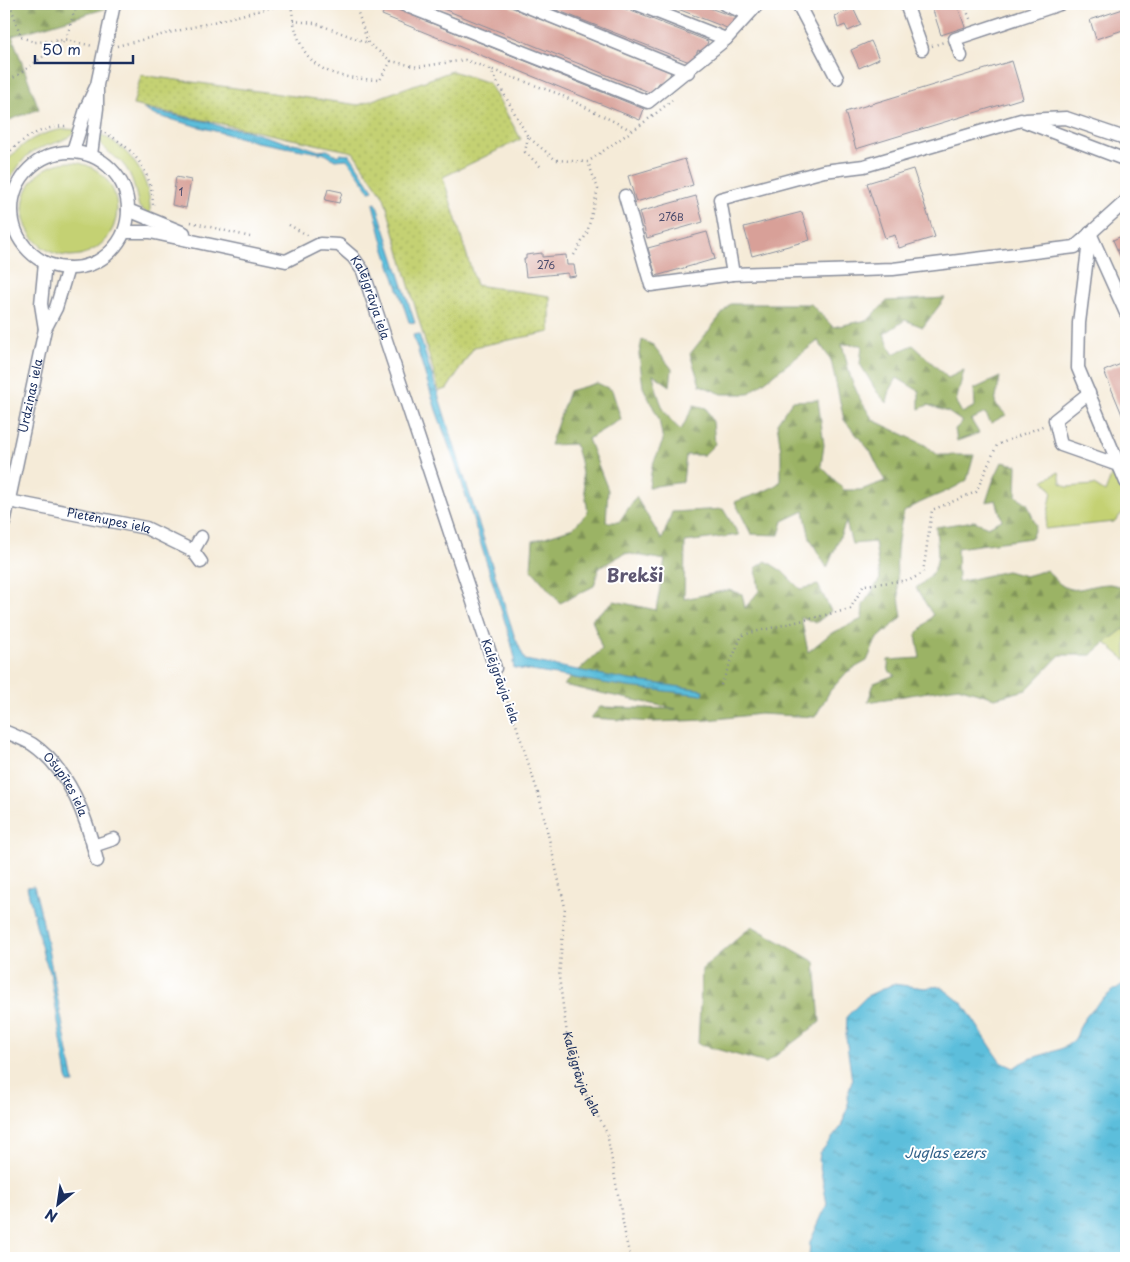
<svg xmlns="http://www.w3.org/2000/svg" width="1130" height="1262" font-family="'Playpen Sans',sans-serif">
  <defs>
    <pattern id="forest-firs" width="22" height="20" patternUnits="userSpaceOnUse" patternTransform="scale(1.25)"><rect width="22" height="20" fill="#9bb365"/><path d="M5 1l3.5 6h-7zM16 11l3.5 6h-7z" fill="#7e9256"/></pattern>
    <pattern id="garden-dots" width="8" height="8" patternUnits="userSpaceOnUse" patternTransform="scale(1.25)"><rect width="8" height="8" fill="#c4d173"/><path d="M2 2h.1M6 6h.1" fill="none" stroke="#a8b466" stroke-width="1.8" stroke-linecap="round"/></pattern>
    <pattern id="water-ripples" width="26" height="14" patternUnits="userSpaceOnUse" patternTransform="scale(1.25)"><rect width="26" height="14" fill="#5cbedb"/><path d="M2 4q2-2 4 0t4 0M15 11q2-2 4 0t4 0" fill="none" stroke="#4b9bb5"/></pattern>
  </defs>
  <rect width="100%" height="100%" fill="#fff"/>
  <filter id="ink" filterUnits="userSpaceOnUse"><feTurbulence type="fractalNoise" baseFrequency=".02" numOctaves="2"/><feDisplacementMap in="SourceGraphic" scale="10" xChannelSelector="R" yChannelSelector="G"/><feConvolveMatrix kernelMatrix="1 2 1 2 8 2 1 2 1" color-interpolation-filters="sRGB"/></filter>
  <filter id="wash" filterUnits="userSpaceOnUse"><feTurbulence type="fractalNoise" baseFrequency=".0096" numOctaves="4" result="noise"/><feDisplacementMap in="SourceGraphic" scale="20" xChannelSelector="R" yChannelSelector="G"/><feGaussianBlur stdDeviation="1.12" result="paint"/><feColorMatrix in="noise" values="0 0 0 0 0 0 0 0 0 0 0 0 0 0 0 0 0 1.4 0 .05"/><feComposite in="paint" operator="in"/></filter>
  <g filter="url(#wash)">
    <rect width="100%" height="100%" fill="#f5ebd8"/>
    <path fill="#c4d173" stroke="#708068" d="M66,129l10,1c-9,13 -28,13 -42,21 -14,7 -18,24 -30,32v-17c15,-23 36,-34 62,-37z
      M100,134c32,15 52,46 50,81l-11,-8c-4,-16 -5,-31 -17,-44 -8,-8 -26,-17 -22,-29z
      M23 209a47 47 0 1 1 94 0a47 47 0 1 1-94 0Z
      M1113,471l5,8 8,30 -12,13 -69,7 7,-38 -8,-11 15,-8 2,11 6,4 27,-2 11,7z
      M1126,627v33l-21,-17z"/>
    <path fill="url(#forest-firs)" stroke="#5b7162" d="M4,4h117l-109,32 27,73 -35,13z
      M945,298l-22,29 -18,-7 -21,14 9,20 20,-9 35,33 16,-8 -8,32 6,11 13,-7 -1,-17 26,-12 -5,26 11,12 -15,8 -6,-10 -14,7 8,13 -22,8 -2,-12 8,-7 -15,-10 -20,-7 -9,4v-18l-22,-13 -7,12 -3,13 -10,-11 -17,-28 2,-19 -20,-1 9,35 10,22 12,19 52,25 13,10h36l-7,25c-20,14 -43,18 -63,32 -11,38 -8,67 -2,105l-26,23 -9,21 -20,11 -17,19 -15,26 -55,-3 -52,6 -55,2 -62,-4 9,-11 76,2 -113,-24 39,-36 -10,-30 22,-18 42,9 9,-50 -40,-7 -26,15 -5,18 -34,17 -29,-34 2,-28 40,-13 15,-16 -8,-51 -5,-17 -25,1 19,-54 28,-8 15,7 9,29 -33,20 20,51 -2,32h13l17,-25 26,43 10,-28 51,-3 16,26 -54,7 -1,57 44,-9 14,4 3,14 14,-17 -3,-23 10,-7 16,10 18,18 18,-4 13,26 -15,12 -15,-6 7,35 22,-18 32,-15 1,-14 17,-26 -5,-37 -23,2 -6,-22 -19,46 -17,-29 -6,-28 -21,10 -4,14 -28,-1 -16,-32c16,-7 34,-10 46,-21v-30l-4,-28 15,-22 26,-1 6,45 -3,21 23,24h17l24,-9 -14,-29 -27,-32 -13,-60 -13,-19 -70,53h-26l-22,-9 -10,-31 40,-50h81l22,23 35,-7 19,-19z
      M642,340l11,5 19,24 -2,17 -17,-12c5,23 9,41 28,56l13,-25 12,3 7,14 2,22 -11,11h-18l-3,27 -34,5 3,-21 11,-25 -4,-22 -16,-32 -4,-33z
      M1002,462l15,3 -1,31 11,7 9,23 -5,12 -74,10 1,34 49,-11 18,5 22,-6c25,33 33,14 63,14 6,1 11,3 16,3v40l-21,16 -14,12h-31l-34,35 -31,8 -37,-11 -90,15 6,-19 21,-8 -6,-4 -1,-11 32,-2 -4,-23 17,-20 -17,-27c27,-19 22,-31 20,-61l38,-6 14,6 14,-7 -6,-20 -10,2 7,-21z
      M752,926l63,36 5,60 -54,41 -68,-19 4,-75z"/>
    <path fill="url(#garden-dots)" stroke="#708068" d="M452,71l37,12 32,56 -78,38 33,108 74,11v36l-76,15 -27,42 -8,2 -55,-194 -31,-45 -220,-47 8,-30 218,30z"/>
    <path fill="url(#water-ripples)" stroke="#3c769c" d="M143,109l65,13 14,5 23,3 42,13 11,1 21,7 8,-1 11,6 1,-2 11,1 23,35 -3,1 -23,-32 -12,1 -10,-6 -68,-12 -103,-27z
      M376,203l39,120 -6,-1 -25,-75 -11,-43z
      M419,334l95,301 11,25 104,20 75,10 -1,5 -75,-8 -114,-19 -1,-6 2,-4 -5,-20 -50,-161 -24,-67 -23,-75z
      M34,886l8,32 32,165h-6l-18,-111 -6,-14 -17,-71z
      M1126,982v276h-317l1,-16 17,-38 -8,-43 1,-8 21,-26 7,-21 -1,-9 5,-16 -6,-43 1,-22 20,-20 26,-12 32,4 15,-2 23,18 38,58 13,6c17,-15 42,-12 59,-27 5,-5 5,-12 8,-17 11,-18 28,-31 45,-42z"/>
    <g id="blocks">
      <path fill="#d8a098" d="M431,4h72l168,68 -5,13 -7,-3 -5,12z
        M541,4h72l95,37 -4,12 -6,-3 -6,13z
        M665,4h34l38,14 -5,12z
        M931,4h26l8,23 -24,8z
        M1121,4h5v25l-30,10 -6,-19 33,-11z
        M387,5l257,104 -4,11 -258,-105z
        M853,8l8,17 -13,6 -3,-6 -7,3 -3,-12z
        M871,41l8,18 -20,9 -8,-18z
        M1012,61l11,37 -167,51 -11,-37z
        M685,159l8,26 -57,17 -8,-26z
        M913,169l22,68 -36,11 -4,-13 -10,3 -18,-55z
        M176,177l15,3 -5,28 -14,-3z
        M328,189l14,3 -3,11 -14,-3z
        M696,196l7,26 -56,16 -8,-26z
        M802,212l8,28 -58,16 -8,-29z
        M707,232l8,27 -59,17 -8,-28z
        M1126,234v36l-13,-30z
        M542,253v4l24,-2 1,10h7l2,11 -8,1v-4l-42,4 -2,-18h2v-4z
        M1126,362v62l-22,-53z"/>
    </g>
  </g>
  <g filter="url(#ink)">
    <use href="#blocks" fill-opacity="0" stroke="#888d9b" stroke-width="1"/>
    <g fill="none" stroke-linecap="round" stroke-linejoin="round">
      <g stroke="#888d9b" stroke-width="15">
        <g id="minor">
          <path d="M402,4l246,98 78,-63 32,-35"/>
          <path d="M521,4l167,68"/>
          <path d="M637,4l89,35"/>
          <path d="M724,4l24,10"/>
          <path d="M798,4l39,74"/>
          <path d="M906,4l16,45"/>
          <path d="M961,56l-6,-17 105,-35"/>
          <path d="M1026,120l40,-2 56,19 4,4"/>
          <path d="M73,151l14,-45 10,-21 17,-81"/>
          <circle cx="70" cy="210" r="58"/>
          <path d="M91,155l6,-47v-20"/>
          <path d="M625,196l26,89 82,-11 -13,-75 104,-28 40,-5 157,-46 105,40"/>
          <path d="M128,210l56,23"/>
          <path id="s2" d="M124,232h26l136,29 34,-17 19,1 14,12 10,14 132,397"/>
          <path d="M1090,233l-11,90 -1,45 48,114"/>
          <path d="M1090,233l36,80"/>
          <path d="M733,274l160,-5 182,-22 51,-46"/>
          <path d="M45,329l-4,-25 4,-41"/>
          <path d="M1089,393l-34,27 6,25 57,20"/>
          <path id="s3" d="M9,501l137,27 47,23 8,11"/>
          <path id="s4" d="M4,523l41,-194 11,-21 12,-40"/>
          <path d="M193,551l8,-14"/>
          <path id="s5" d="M4,731c9,4 19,8 28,13 38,26 55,74 65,117"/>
          <path d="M93,846l21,-7"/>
        </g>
      </g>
      <g stroke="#888d9b" stroke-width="2.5" stroke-dasharray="1 4" stroke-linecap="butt">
        <path d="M10,4l11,33 14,5 31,-2 27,6"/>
        <path d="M291,4c7,61 30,74 89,76l11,-19"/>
        <path d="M355,4l13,39 23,18 27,6 47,-7 94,34 72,36"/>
        <path d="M964,4l7,17"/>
        <path d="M293,21l22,2 53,20"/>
        <path d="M117,46l168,-42"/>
        <path d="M932,46l12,-4"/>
        <path d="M490,69l38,68 28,23 32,2c28,-21 58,-39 84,-62"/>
        <path d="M4,80l11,-3 51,-37 8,-28 7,-8"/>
        <path d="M105,133c29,14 49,42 48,75"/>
        <path d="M528,137l-3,15 17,16"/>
        <path d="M4,158c16,-19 38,-32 64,-32"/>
        <path d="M191,222l59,15"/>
        <path d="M289,225l20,11"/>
        <path d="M574,255l13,-22 11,-44 -10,-27"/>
        <path id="s1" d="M498,679l13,30 28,87 26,111 -6,70 8,57 15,53 25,46 20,112 4,13"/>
        <path d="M721,685l21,-50 108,-26 14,-24 46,-5 13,-7 9,-63 44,-18 21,-47 48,-20"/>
      </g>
      <use href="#minor" stroke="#fff" stroke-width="12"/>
    </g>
  </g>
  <g text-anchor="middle" stroke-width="4" stroke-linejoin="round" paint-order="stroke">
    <g font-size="10" fill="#4a4b6c">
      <text x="181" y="196">1</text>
      <text x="671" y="221">276B</text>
      <text x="546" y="269">276</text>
    </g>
    <g font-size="12" fill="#1b2f5e" stroke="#fff">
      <text dy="4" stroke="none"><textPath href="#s2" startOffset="285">Kalējgrāvja iela</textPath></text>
      <text dy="4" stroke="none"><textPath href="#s4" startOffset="130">Urdziņas iela</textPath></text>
      <text dy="4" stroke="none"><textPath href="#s3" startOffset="102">Pietēnupes iela</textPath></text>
      <text transform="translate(500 681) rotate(70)" y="4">Kalējgrāvja iela</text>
      <text dy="4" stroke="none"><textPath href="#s5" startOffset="84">Ošupītes iela</textPath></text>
      <text dy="4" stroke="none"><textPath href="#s1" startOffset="408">Kalējgrāvja iela</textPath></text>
    </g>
    <g font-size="14" font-style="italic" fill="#32618a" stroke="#fff">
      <text x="945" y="1158">Juglas ezers</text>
    </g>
    <g font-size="18" font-weight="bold" fill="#5d5772" stroke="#fff">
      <text x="635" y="582">Brekši</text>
    </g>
  </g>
  <rect width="1130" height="1262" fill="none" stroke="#fff" stroke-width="20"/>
  <g transform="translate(58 1204) rotate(210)" stroke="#ffffff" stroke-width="4" paint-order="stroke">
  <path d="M0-4L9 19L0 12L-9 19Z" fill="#1b2f5e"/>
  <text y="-8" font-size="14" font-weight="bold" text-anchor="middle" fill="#1b2f5e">N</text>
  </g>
  <path d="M35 55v8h98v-8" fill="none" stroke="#1b2f5e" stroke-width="2.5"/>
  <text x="42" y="55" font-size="15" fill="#1b2f5e" stroke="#ffffff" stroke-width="4" paint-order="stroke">50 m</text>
</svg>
